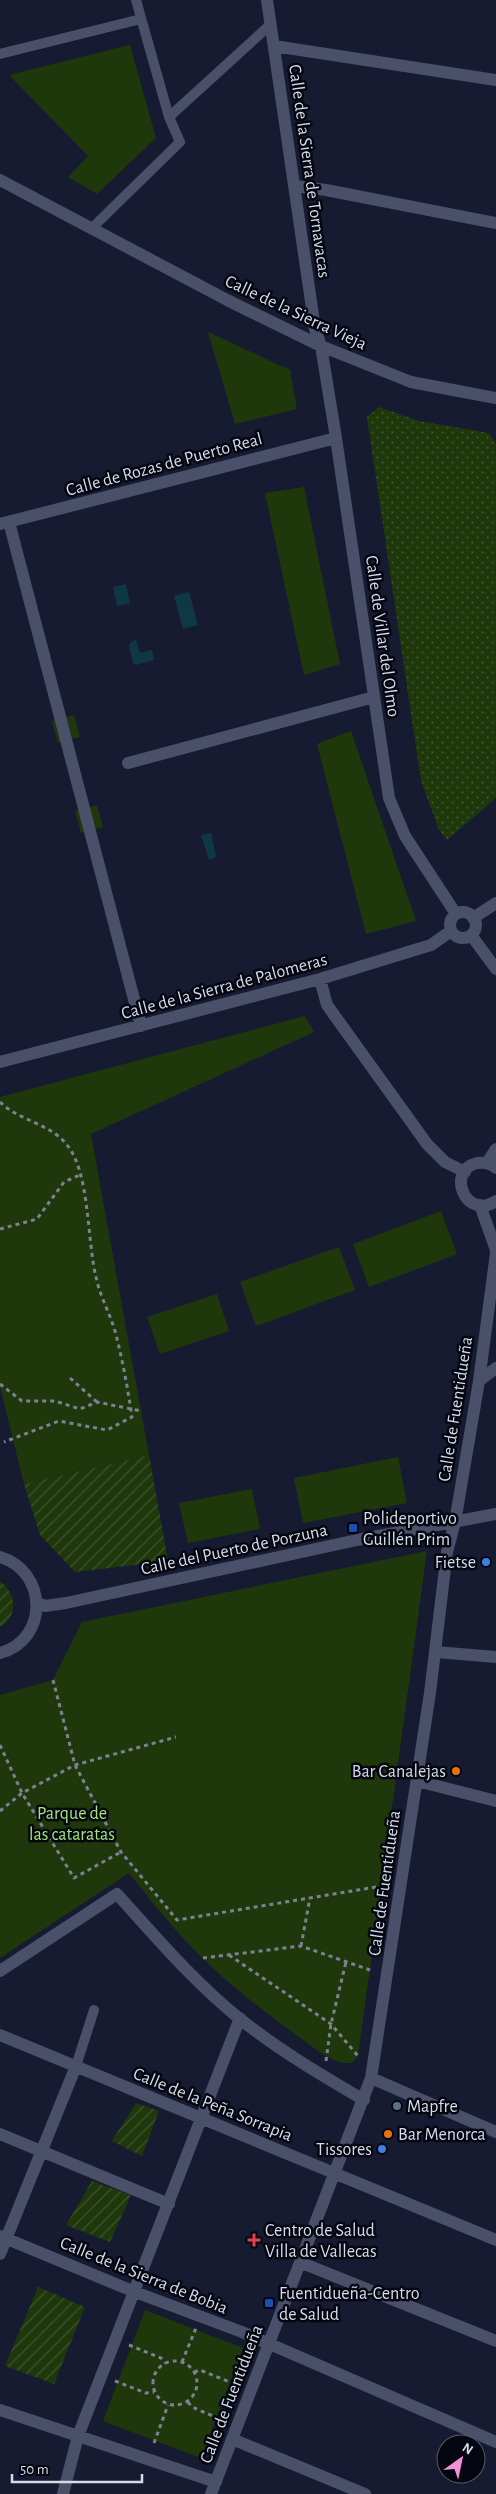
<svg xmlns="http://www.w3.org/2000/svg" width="496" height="2494" font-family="'Alegreya Sans',sans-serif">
  <defs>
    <pattern id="grass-dots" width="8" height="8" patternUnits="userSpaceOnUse" patternTransform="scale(1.25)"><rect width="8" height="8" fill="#1e380b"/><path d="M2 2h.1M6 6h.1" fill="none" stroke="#3e542f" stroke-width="1.8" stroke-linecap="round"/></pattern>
    <pattern id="garden-furrows" width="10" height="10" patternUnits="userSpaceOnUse" patternTransform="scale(1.25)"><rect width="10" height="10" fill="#1e380b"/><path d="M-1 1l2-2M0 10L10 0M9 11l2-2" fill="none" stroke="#3e542f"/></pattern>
  </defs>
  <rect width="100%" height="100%" fill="#171b31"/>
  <path fill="url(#grass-dots)" d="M379,407l40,14 70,12 7,11v354l-49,42 -8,-10 -18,-49 -54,-364z"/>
  <path fill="#1e380b" d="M130,45l26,93 -59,56 -29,-17 20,-21 -79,-81z
    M208,332l82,38 7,39 -62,15z
    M304,487l36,177 -36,11 -39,-182z
    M74,715l6,22 -22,6 -6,-22z
    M351,731l65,190 -50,13 -49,-190z
    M97,805l6,22 -22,6 -6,-22z
    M305,1016l9,16 -223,102 58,321 -125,29 -24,-97v-290z
    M441,1211l16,43 -88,33 -16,-43z
    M339,1247l16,43 -99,36 -16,-44z
    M217,1294l12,37 -69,23 -13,-37z
    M398,1457l9,46 -104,20 -9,-45z
    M252,1489l8,40 -72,14 -9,-40z
    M427,1551l-69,505 -6,7c-20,2 -37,-15 -53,-26 -44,-32 -88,-66 -124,-108 -16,-18 -31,-37 -46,-56l-129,85v-263l53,-15 29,-58z
    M145,2310l98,38 -42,110 -98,-37z"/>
  <path fill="url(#garden-furrows)" d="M149,1455l19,106 -93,11 -35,-37 -16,-51z
    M0,1581c16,12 19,35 0,46z
    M136,2103l23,8 -17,45 -30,-15z
    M92,2181l39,14 -21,47 -44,-17z
    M38,2287l47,20 -31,77 -49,-18z"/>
  <path fill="#0f3845" d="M126,584l4,19 -13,3 -4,-19z
    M189,592l9,33 -15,4 -9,-33z
    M136,640l4,13 12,-3 2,10 -18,5 -3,-2 -4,-17 2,-4z
    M211,833l5,24 -7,3 -8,-25z"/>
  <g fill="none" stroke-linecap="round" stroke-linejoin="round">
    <path stroke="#7d8193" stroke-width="3" stroke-dasharray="4 4" stroke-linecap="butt" d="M0,1102c19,19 50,21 67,43 23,27 20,97 29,132 4,20 15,38 20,58 7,27 12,55 16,82l-25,13 -48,-9 -55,21
      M0,1229l37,-10 27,-37 16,-7
      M70,1378l27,24
      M0,1384l22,17h33l25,8 17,-7 44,9
      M53,1680l22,85 46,87 56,68 205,-34
      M0,1745l22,48 52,85 47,-26
      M0,1811l22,-18 53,-28 101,-28
      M301,1946l9,-48
      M229,1955l102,69 27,32
      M203,1958l98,-12 69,24
      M326,2061l5,-37 15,-62
      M129,2345l32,13 4,5
      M153 2383a22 22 0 1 1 44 0a22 22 0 1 1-44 0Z
      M182,2362l14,-34
      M194,2372l6,-2 30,12
      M115,2381l31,12 8,-1
      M188,2402l4,5 28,12
      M154,2443l14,-38"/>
    <path stroke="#4a5069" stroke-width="10" d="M0,54l141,-35
      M169,117l102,-93
      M92,228l88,-86 -11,-25 -33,-117
      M76,2066l18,-56"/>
    <path stroke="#4a5069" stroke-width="12" d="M267,0l48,329 6,17 15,92 53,360 16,38 51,78
      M274,46l222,34
      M0,180l229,121 92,45 90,36 85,16
      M295,186l31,4 170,33
      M9,522l132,504
      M0,524l336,-86
      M128,763l246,-66
      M450 925a13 13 0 1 1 26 0a13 13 0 1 1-26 0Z
      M473,918l23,-15
      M471,935l25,34
      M320,979l7,26 100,139 18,18 20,10
      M0,1062l320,-83 111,-34 20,-14
      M487,1163l9,-14
      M496,1168c-5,-5 -12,-6 -19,-5 -32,8 -11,58 19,38
      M480,1205l16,45
      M479,1381l17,-13
      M0,1557c48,14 49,83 0,96
      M38,1603l7,3 21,-3 291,-63 139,-26
      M436,1652l60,5
      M417,1781l79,20
      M0,1971l117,-77c39,43 77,88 123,125 39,31 81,56 124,81
      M0,2035l496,205
      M371,2078l125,54
      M0,2134l169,70
      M0,2236l135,56 107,40 254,110
      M0,2254l76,-188
      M302,2263l194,78
      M0,2410l216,72
      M232,2439l133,55
      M63,2494l15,-58 162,-418
      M211,2494l160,-416 59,-385 17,-141 8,-30 24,-141 17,-128"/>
  </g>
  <g fill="#1a4fb4" stroke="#050710" stroke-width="2">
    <rect x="348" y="1523" width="10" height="10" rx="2.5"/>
    <rect x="264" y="2298" width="10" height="10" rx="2.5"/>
  </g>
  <g fill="#3f7fe0" stroke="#050710" stroke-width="2">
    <circle cx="486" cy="1562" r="5"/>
    <circle cx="382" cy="2149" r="5"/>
  </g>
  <g fill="#e8710a" stroke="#050710" stroke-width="2">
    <circle cx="456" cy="1771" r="5"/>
    <circle cx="388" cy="2134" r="5"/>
  </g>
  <circle fill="#5c6f8a" stroke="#050710" stroke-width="2" cx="397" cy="2106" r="5"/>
  <path fill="#e0444e" stroke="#050710" stroke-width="2" d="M251.5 2232.5h5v5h5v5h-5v5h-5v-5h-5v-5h5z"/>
  <g text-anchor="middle" stroke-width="5" stroke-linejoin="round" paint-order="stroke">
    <g font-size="18" fill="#d6dae9" stroke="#050710">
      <text transform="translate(310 171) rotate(82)" y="6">Calle de la Sierra de Tornavacas</text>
      <text transform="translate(296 312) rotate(25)" y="6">Calle de la Sierra Vieja</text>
      <text transform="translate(164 464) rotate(-15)" y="6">Calle de Rozas de Puerto Real</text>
      <text transform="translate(383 636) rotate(82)" y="6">Calle de Villar del Olmo</text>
      <text transform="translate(224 986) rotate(-15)" y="6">Calle de la Sierra de Palomeras</text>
      <text transform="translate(455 1409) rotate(-81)" y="6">Calle de Fuentidueña</text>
      <text transform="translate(234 1549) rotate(-12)" y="6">Calle del Puerto de Porzuna</text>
      <text transform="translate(384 1883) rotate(-82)" y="6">Calle de Fuentidueña</text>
      <text transform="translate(213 2104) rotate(22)" y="6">Calle de la Peña Sorrapia</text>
      <text transform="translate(144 2275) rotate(22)" y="6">Calle de la Sierra de Bobia</text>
      <text transform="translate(231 2394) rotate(-69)" y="6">Calle de Fuentidueña</text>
    </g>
    <g font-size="18" fill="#d6dae9" stroke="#050710" text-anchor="start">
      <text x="363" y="1524">Polideportivo<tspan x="363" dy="21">Guillén Prim</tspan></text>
      <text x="476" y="1568" text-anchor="end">Fietse</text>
      <text x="446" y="1777" text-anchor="end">Bar Canalejas</text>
      <text x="407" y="2112">Mapfre</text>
      <text x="398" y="2140">Bar Menorca</text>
      <text x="372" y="2155" text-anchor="end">Tissores</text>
      <text x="265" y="2236">Centro de Salud<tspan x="265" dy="21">Villa de Vallecas</tspan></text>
      <text x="279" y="2299">Fuentidueña-Centro<tspan x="279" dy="21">de Salud</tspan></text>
    </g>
    <g font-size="18" fill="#a2e478" stroke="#050710">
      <text x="72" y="1819">Parque de<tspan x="72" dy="21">las cataratas</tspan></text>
    </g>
  </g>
  <g transform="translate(461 2459) rotate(33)"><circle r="24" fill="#050710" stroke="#595b67"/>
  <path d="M0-4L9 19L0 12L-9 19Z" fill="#f391d5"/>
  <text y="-8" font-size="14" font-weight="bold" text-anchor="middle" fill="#d6dae9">N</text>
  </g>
  <path d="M12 2474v8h130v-8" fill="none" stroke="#d6dae9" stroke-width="2.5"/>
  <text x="20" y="2474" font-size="15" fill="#d6dae9" stroke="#050710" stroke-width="4" paint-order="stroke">50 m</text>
</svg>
